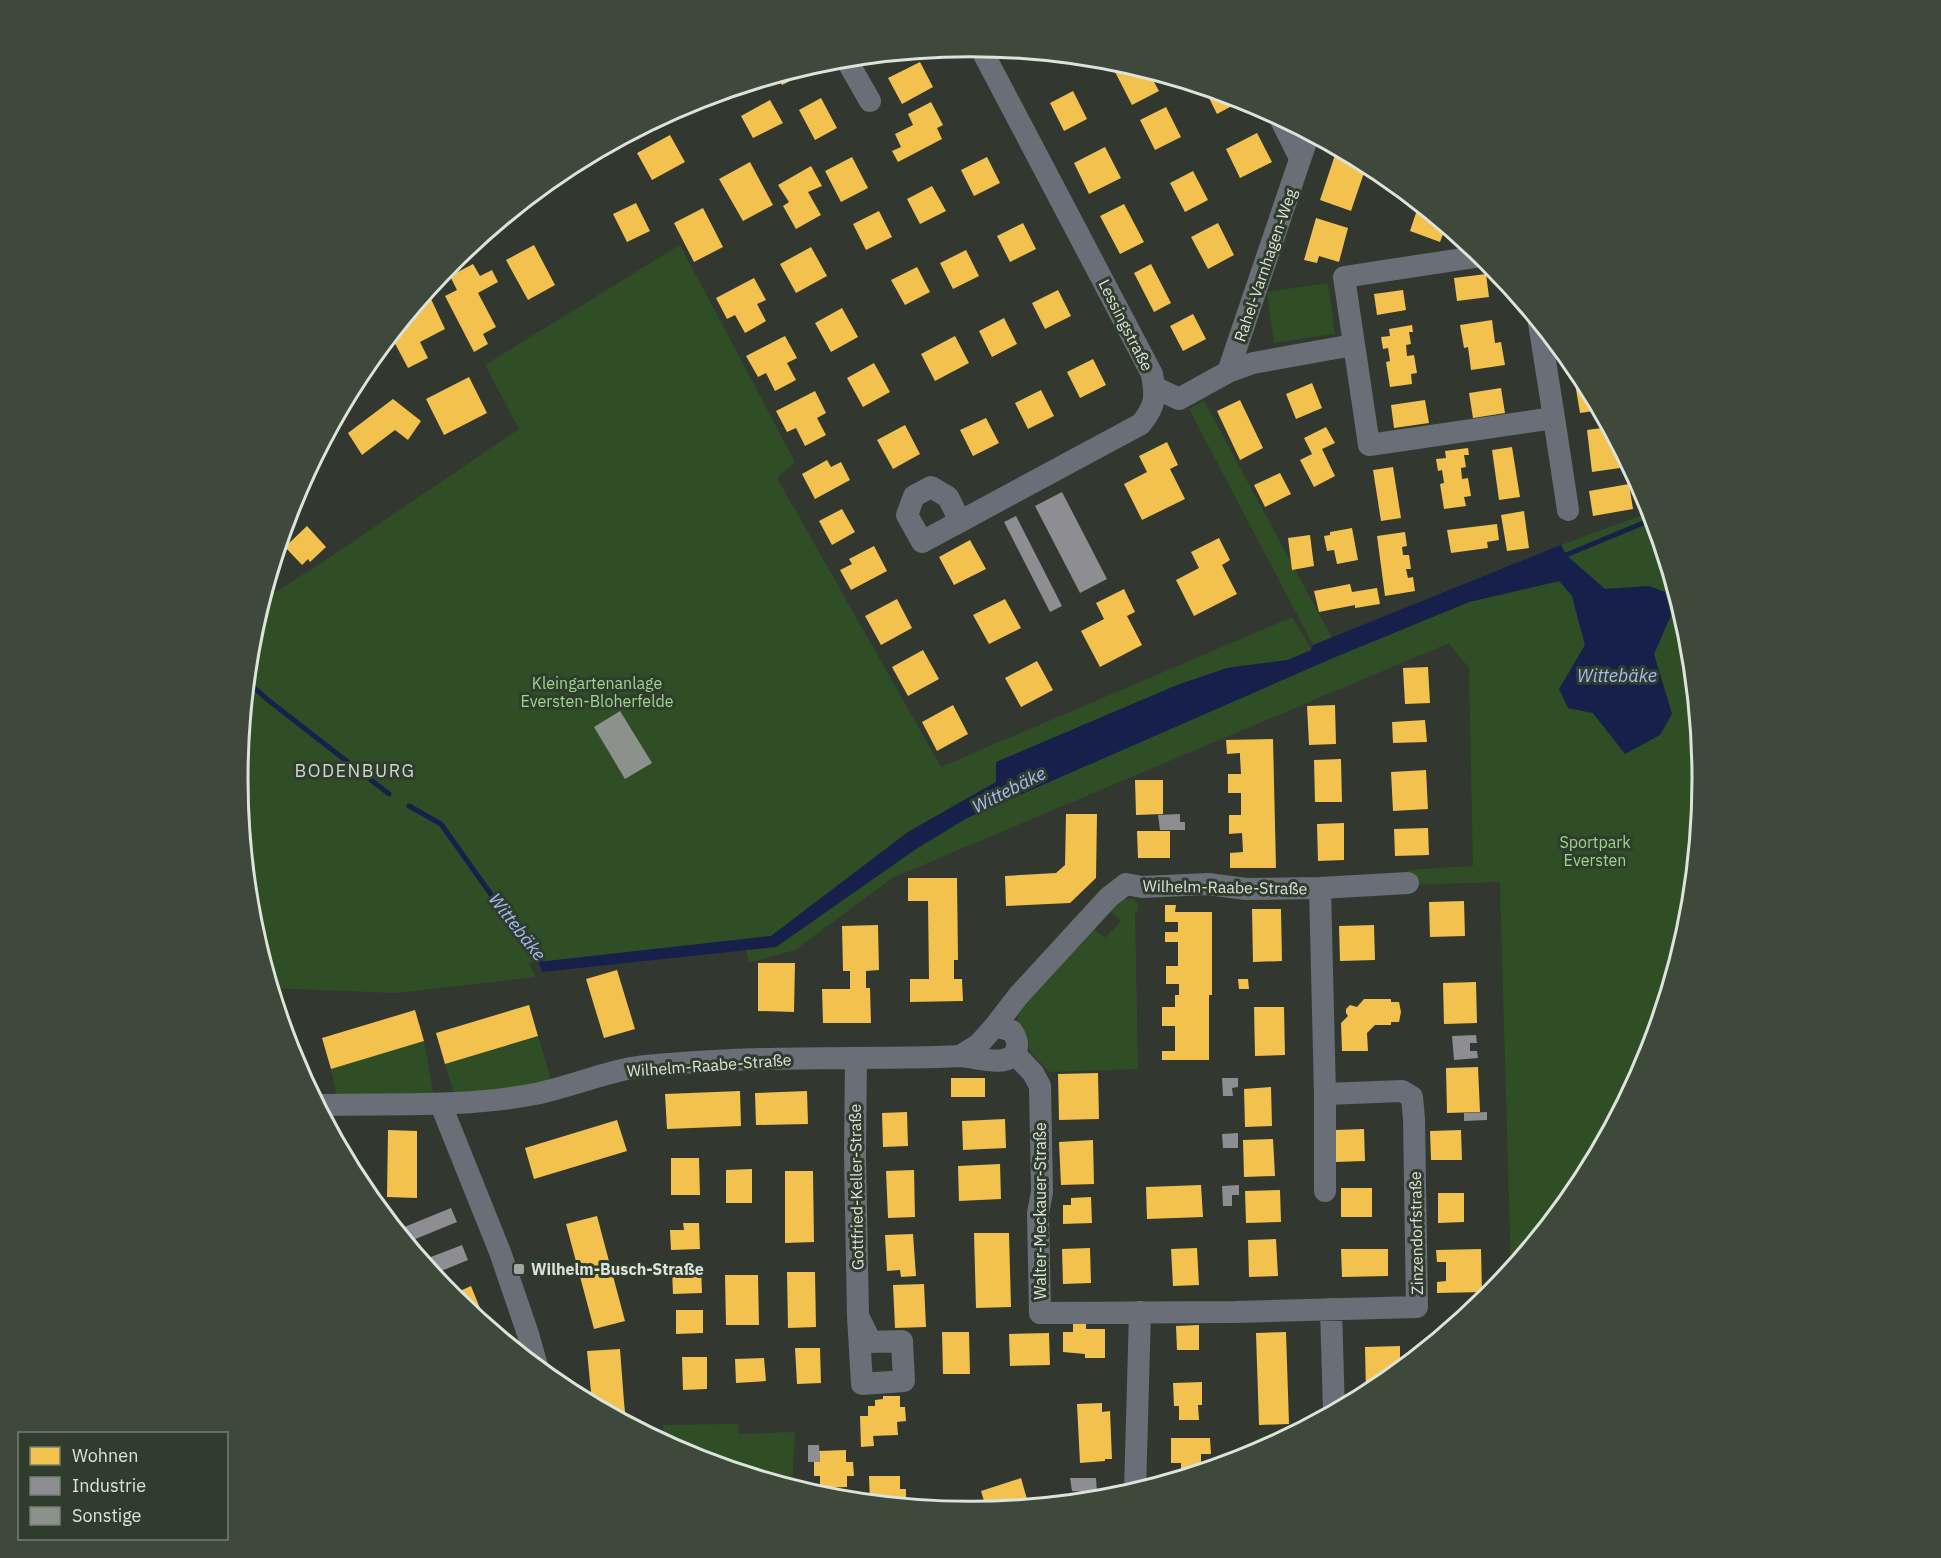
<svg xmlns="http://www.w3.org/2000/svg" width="1941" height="1558" font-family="'IBM Plex Sans',sans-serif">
  <rect width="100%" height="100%" fill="#323830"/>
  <path fill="#2f4e26" d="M680,245l115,217 -18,16 164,289 351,-150 20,33 -24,10 -61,8 -231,114 -88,50 -137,104 -243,27 8,14 -140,16 -124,-5 -20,-66 -14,-143 14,-143 11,-36 60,-38 196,-133 -34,-64z
    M1328,283l7,51 -61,9 -7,-51z
    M1204,401l128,237 -19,7 -124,-236z
    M1651,512l38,124 14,143 -14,143 -42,138 -68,126 -68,84 -11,-388 -92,3v-15l65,-4 -4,-198 -20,-25 -557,235 -97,72 -46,13 -3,-13 30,-3 140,-98 51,-31 366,-160 136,-56 91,-21 12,15 13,49 -17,63 25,5 32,40 47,-39 -18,-60 17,-39 -22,-29 -44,3 -39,-34 -5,-10z
    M1123,899h10l5,5v6l-3,3 3,156 -88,3 -20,-20 -3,-15 -10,-13 1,-14 76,-81 11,9 16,-17 -11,-10z
    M538,1036l16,53 -97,14 -12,-39z
    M424,1041l11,64 -97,-1 -7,-35z
    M738,1424l1,10 56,-2 -3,55 -102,-31 -26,-14 -1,-17z"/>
  <path fill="#17204b" d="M1561,545l5,10 39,34 44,-3 16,6 6,23 -17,39 18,60 -12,21 -35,19 -32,-41 -25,-5 -9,-19 26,-44 -13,-49 -13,-15 -90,21 -136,56 -366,160 -51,31 -140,98 -234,25 -3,-10 232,-26 137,-104 88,-50v-20l181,-77 50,-17 61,-8 23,-10 2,-5z"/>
  <path fill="#f2c14e" d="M878,56l-19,11 -5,-9z
    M920,62l13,25 -31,17 -14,-26z
    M1125,64l23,7 11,20 -27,14 -18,-35z
    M804,68l2,5 -24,12 -5,-9z
    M1204,88l16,5 23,7 -26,14z
    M1073,91l14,28 -23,12 -14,-28z
    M708,97l1,2 -30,15 -2,-5 14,-7z
    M821,98l16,30 -22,12 -16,-30z
    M770,100l13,23 -30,15 -12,-22z
    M931,102l12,23 -6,3 5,11 -44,23 -6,-11 9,-4 -6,-13 18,-9 -5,-11z
    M1166,107l15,30 -26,13 -15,-30z
    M1257,133l15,29 -32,16 -14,-29z
    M670,135l15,27 -33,18 -15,-27z
    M1105,147l16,31 -32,16 -15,-31z
    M1337,149l30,15 -16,47 -31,-11z
    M852,157l16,31 -27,14 -16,-31z
    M987,157l13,26 -26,13 -13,-26z
    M750,162l23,43 -30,16 -24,-42z
    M811,166l11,20 -14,6 13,23 -25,14 -13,-23 6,-4 -11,-17z
    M1193,171l15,29 -23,12 -15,-29z
    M932,186l14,25 -26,13 -13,-25z
    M636,203l14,28 -23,11 -14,-28z
    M1124,204l20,38 -24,12 -20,-38z
    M1419,204l27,22 -6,16 -30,-11z
    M703,208l20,39 -29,15 -20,-39z
    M879,211l13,26 -26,13 -13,-26z
    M1316,218l32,10 -9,34 -20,-6 -2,7 -13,-3z
    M1023,223l13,26 -26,13 -13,-26z
    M1218,223l16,32 -26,14 -17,-32z
    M534,245l21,40 -27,15 -22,-40z
    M811,247l16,29 -31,17 -16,-29z
    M966,250l13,26 -26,13 -13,-26z
    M473,264l7,12 12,-6 6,12 -20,11 18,34 -13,7 5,10 -14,8 -29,-56 12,-6 -7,-14z
    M1151,264l20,39 -17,9 -20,-39z
    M917,267l13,25 -25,13 -14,-25z
    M1486,274l3,23 -32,4 -3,-23z
    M754,278l12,22 -9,4 9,17 -21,12 -10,-18 -8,4 -11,-21z
    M1058,290l13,26 -26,13 -13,-26z
    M1403,290l3,20 -29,5 -3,-21z
    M431,299l14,30 -25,13 8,16 -20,10 -17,-32 23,-28z
    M842,308l16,29 -27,15 -16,-29z
    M1193,314l13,25 -23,12 -13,-25z
    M1004,318l13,26 -25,13 -13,-26z
    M1492,320l3,23 6,-1 4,23 -34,5 -3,-23 -4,1 -4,-23z
    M1412,325l1,7h-4l2,12 -5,1 1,11 7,-1 3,18 -6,1 1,10 -22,3 -4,-25 4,-1 -2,-13 -5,1 -2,-12 9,-1 -1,-7z
    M785,336l12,22 -10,5 9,17 -21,11 -9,-18 -8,4 -12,-21z
    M955,336l14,27 -34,18 -14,-27z
    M1093,359l13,26 -26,13 -13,-26z
    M874,363l16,29 -27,15 -16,-29z
    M364,369l5,10 -16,8 9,-15z
    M1573,371l7,1 20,38 -20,3z
    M469,377l18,36 -43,22 -18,-36z
    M1312,383l10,25 -26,11 -10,-25z
    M1501,388l4,25 -32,5 -4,-25z
    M1041,390l13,26 -26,13 -13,-26z
    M815,391l11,22 -9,5 9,17 -21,11 -9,-18 -9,4 -11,-21z
    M393,399l28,22 -13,19 -13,-10 -33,25 -14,-22z
    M1240,400l23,48 -23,12 -23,-49z
    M1425,400l4,23 -35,5 -3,-23z
    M986,418l13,25 -26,13 -13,-26z
    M905,425l15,29 -27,15 -16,-29z
    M1326,427l9,16 -13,6 13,27 -21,11 -14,-27 12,-6 -8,-16z
    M1609,427l8,15 3,26 -28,4 -5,-42z
    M1167,442l11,23 -8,4 15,30 -43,21 -18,-36 23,-12 -8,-16z
    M1512,447l8,50 -21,3 -7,-50z
    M1468,448l1,7h-5l2,12 -5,1 1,11 6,-1 3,18 -7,1 2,9 -22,3 -4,-25 4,-1 -2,-13 -4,1 -2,-12 10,-1 -1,-7z
    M827,460l4,7 10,-5 9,18 -35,19 -13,-25z
    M1393,467l8,51 -20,3 -8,-51z
    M1280,473l11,21 -26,13 -11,-22z
    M1629,484l4,25 -40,7 -4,-25z
    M842,509l13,23 -23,13 -13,-24z
    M1524,511l5,37 -22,3 -6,-36z
    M1497,524l2,16 -12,2 1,6 -37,5 -4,-23z
    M307,526l19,21 -16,15 -2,-3 -6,6 -17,-18z
    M1352,528l6,32 -21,4 -3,-14 -7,1 -3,-15 6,-1v-3z
    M1405,532l2,14 -5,1 1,8h6l2,14h-5l2,9 5,-1 2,14 -30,5 -8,-60z
    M1310,535l4,31 -22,4 -4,-32z
    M1219,538l11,22 -8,5 15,29 -43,22 -18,-36 23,-12 -8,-16z
    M970,540l16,29 -32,16 -15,-28z
    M874,546l13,25 -36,19 -11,-20 12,-6 -3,-5z
    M1350,584l2,8 25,-4 3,16 -25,4v-3l-36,7 -5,-21z
    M1124,589l11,23 -8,4 15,29 -42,22 -19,-36 23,-12 -8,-16z
    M897,599l15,29 -31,17 -16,-29z
    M1005,599l16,29 -32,16 -16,-29z
    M923,650l16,29 -31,17 -16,-29z
    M1037,661l16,29 -32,17 -16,-29z
    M1428,667l2,36 -25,1 -2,-36z
    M953,705l15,29 -31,17 -15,-29z
    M1335,705l1,39 -27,1 -2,-39z
    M1425,720l2,22 -34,1 -1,-21z
    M1273,739l3,129h-46v-15l13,-1 -1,-19 -13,1v-19h12v-22h-13v-19h13l-1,-17v-4l-13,1 -1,-14z
    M1341,759l1,43h-27l-1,-42z
    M1426,770l2,39 -35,2 -2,-39z
    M1135,780h28v34l-27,1z
    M1066,814h31l-1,64 -26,25 -64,3 -1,-30 51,-3 9,-8z
    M1344,823v37l-26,1 -1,-37z
    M1428,828l1,27 -34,1 -1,-27z
    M1137,831h33v27h-32z
    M908,878h49l1,82h-4v19h8l1,22 -53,1v-23h19l-1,-78h-20z
    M1464,901l1,35 -35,1 -1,-35z
    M1165,905h11l-1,7h37v83h-3v65h-47v-9h13v-25h-13v-19h13v-12h4v-11h-13v-18h12v-24h-13v-10h13v-10h-13z
    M1252,909h29l1,52 -29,1z
    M878,925l1,45 -13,1v17h4l1,35h-48l-1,-34h28v-18h-7l-1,-45z
    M1374,925l1,35 -35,1 -1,-35z
    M758,963h37l-1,49 -36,-1z
    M617,970l18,59 -31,9 -18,-59z
    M1238,979h10l1,10h-10z
    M1476,982l1,41 -33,1 -1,-41z
    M1364,999h27v3h8l2,10 -2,10h-8v3h-16l-8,8 1,18h-26l-1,-28 7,-7 -2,-3v-4l4,-4 7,2z
    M529,1005l9,31 -93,28 -9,-31z
    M1254,1007h30l1,48 -30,1z
    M415,1010l9,31 -93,28 -9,-31z
    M1478,1067l2,45 -33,1 -1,-45z
    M1098,1073l1,46 -40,1 -1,-46z
    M951,1078h34v19h-34z
    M1271,1087l1,39 -27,1 -1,-38z
    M740,1091l1,35 -74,3 -2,-35z
    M807,1091l1,33 -52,1 -1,-32z
    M907,1112l1,34 -25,1 -1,-34z
    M1005,1119l1,29 -43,2 -1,-29z
    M617,1120l10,31 -93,28 -9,-31z
    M1364,1129l1,32 -30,1v-32z
    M388,1130l29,1v67l-30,-1z
    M1461,1130l1,30h-31l-1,-29z
    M1273,1139l2,37 -31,1 -1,-37z
    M1093,1140l1,44 -33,1 -2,-43z
    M671,1158h28l1,37h-29z
    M1000,1164l1,35 -42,2 -1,-35z
    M752,1169v34h-26v-33z
    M914,1170l1,47 -27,1 -2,-47z
    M785,1171h28l1,71 -29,1z
    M1201,1185l2,32 -56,2 -1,-32z
    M1341,1188h31v29h-31z
    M1280,1190l1,32 -35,1 -1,-32z
    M1438,1193h26v29l-26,1z
    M1091,1197l1,26 -29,1v-19h8v-7z
    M597,1216l28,105 -31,8 -28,-105z
    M683,1223h16l1,26 -29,1 -1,-20h14z
    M974,1233h35l2,74 -35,1z
    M913,1234l3,42 -15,1 -1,-7 -13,1 -2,-36z
    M1276,1239l2,37 -29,1 -1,-37z
    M1090,1248l1,35 -28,1 -1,-35z
    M1197,1248l2,37 -26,1 -2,-37z
    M1341,1249h47v27l-46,1z
    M1481,1249l1,43 -45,1v-11l9,-1v-19h-9l-1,-12z
    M701,1268l1,25 -29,1 -1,-25z
    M787,1272h28l1,55 -28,1z
    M725,1275h33l1,50h-33z
    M924,1284l2,43 -31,1 -2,-43z
    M471,1286l13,32 -4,1 -29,-24z
    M676,1310h27v23l-27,1z
    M1073,1323h13v6h19v29h-20v-4l-22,-2v-20h10z
    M1199,1325v25h-22l-1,-24z
    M942,1332h27l1,42h-27z
    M1286,1332l3,92 -30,1 -3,-92z
    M1049,1333l1,32 -40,1 -1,-32z
    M1400,1346v23l-23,19 -11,6 -1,-47z
    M795,1348h25l1,35 -24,1z
    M620,1349l4,53 2,19 -34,-18 -5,-52z
    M682,1357h25v32l-24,1z
    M764,1358l2,23 -30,2 -1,-24z
    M1202,1382v23h-4l1,15h-20v-14h-5l-1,-23z
    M883,1396h17v11h5l1,14 -9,1 1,13 -25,1 1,10 -13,1 -1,-31h8v-10h7v-6l8,-1z
    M1102,1403v9l8,-1 2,48h-7v2l-25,2 -3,-59z
    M1171,1438h39l1,16h-10v17l-20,6v-14h-10z
    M846,1450v12h7l1,14h-7v11l-27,1v-12h-6v-14h6l-1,-11z
    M869,1476h31v13h6v16l-36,-3z
    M1021,1478l6,21 -20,6v3l-29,3 -2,-7 8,-3 -3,-10z
    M1083,1492h28v6l-28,2z"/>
  <path fill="#8d8d92" d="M1062,492l45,87 -27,14 -45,-87z
    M1016,516l46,90 -12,6 -46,-90z
    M1180,814v8h5v8h-25l-2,-15z
    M1476,1035l1,8h-7v8h7l1,7 -24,2 -2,-24z
    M1222,1078h16v9l-6,1 1,8h-10z
    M1487,1112v8l-23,1v-8z
    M1238,1133v15h-15l-1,-14z
    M1239,1185v10h-7v11h-9l-1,-20z
    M451,1208l6,14 -49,20 -11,-12z
    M462,1245l6,15 -34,14 -11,-14z
    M808,1445h11l1,17h-12z
    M1070,1478h26l1,14 -25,-1z"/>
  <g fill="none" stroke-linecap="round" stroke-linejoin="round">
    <path stroke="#17204b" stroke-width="5" d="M1566,555l87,-36
      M248,682l20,18 121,94
      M409,806l32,18 98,138 5,2"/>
  </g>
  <path fill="#8c928b" d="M620,711l32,52 -27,16 -31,-52z"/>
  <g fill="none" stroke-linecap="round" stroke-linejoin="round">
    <path stroke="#696e77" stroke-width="22" d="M846,59l24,42
      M1280,118l20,40
      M1482,256l-138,21 25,168 185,-27 -15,-95
      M1228,372l81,-239
      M1154,387l25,12 49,-27 25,-9 100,-18
      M1554,418l14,92
      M960,521l-12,-24 -17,-10 -17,9 -7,19 15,27 219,-118c15,-19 15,-27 11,-50l-172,-327
      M1320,888l5,206
      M995,1026l24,-31 90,-98 17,-13 16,3 66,-3 38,5 74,-1 88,-5
      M1015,1054l18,19 7,13 2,106 -4,21 2,100 196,-1 181,-5 -3,-188 -2,-22 -10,-6 -77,3v97
      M856,1059l-1,97 3,160
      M318,1105c72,-2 145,3 217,-11 29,-6 57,-17 87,-24 16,-4 33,-5 49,-6 87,-8 175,-5 263,-7 9,0 18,-1 27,-1 15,1 47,13 55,-5 3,-8 0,-14 -4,-20l-17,-5 -16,18 -19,12
      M441,1105l59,147 28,82 9,32
      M1331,1309l3,102
      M858,1316l13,26 31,-1 2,40 -42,3z
      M1135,1491l5,-179"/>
  </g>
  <rect fill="#a0a79e" stroke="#303c2d" stroke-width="2" x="513" y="1263" width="12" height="12" rx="3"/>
  <g text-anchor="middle" stroke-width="6" stroke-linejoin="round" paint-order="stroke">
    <g font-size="16" fill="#dce3da" stroke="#303c2d">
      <text transform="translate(1265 265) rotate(-71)" y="6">Rahel-Varnhagen-Weg</text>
      <text transform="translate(1126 325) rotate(63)" y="6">Lessingstraße</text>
      <text transform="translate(1225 887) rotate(1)" y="6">Wilhelm-Raabe-Straße</text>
      <text transform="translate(709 1065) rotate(-4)" y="6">Wilhelm-Raabe-Straße</text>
      <text transform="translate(856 1187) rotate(-91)" y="6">Gottfried-Keller-Straße</text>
      <text transform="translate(1040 1211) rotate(-90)" y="6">Walter-Meckauer-Straße</text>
      <text transform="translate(1416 1233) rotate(-91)" y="6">Zinzendorfstraße</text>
    </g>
    <g font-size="16" fill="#9bd78b" stroke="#303c2d">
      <text x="597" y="689">Kleingartenanlage<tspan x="597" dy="18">Eversten-Bloherfelde</tspan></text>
      <text x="1595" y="848">Sportpark<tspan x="1595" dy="18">Eversten</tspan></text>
    </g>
    <g font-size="16" font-weight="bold" fill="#dce3da" stroke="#303c2d" text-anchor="start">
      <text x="531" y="1275">Wilhelm-Busch-Straße</text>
    </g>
    <g font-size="18" font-style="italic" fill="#a7bcfd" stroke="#303c2d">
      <text x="1617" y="682">Wittebäke</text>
      <text transform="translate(1009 790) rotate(-27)" y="6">Wittebäke</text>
      <text transform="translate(517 927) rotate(52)" y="6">Wittebäke</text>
    </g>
    <g font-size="18" letter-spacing="1.5" fill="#ccdac8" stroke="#303c2d">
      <text x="355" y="777">BODENBURG</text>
    </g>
  </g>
  <path d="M0 0H1941V1558H0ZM248 779a722 722 0 1 1 1444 0a722 722 0 1 1-1444 0Z" fill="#3e493b" fill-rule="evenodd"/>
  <path fill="none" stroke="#dce3da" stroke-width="3" d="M248 779a722 722 0 1 1 1444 0a722 722 0 1 1-1444 0Z"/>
  <rect x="18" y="1432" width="210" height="108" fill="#303c2d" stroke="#757f72" stroke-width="1.5"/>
  <rect x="30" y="1447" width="30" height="18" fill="#f2c14e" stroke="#757f72" stroke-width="1.5"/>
  <text x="72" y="1462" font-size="18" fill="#dce3da">Wohnen</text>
  <rect x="30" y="1477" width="30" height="18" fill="#8d8d92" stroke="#757f72" stroke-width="1.5"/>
  <text x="72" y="1492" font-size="18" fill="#dce3da">Industrie</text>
  <rect x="30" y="1507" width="30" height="18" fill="#8c928b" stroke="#757f72" stroke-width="1.5"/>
  <text x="72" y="1522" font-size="18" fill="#dce3da">Sonstige</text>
</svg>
